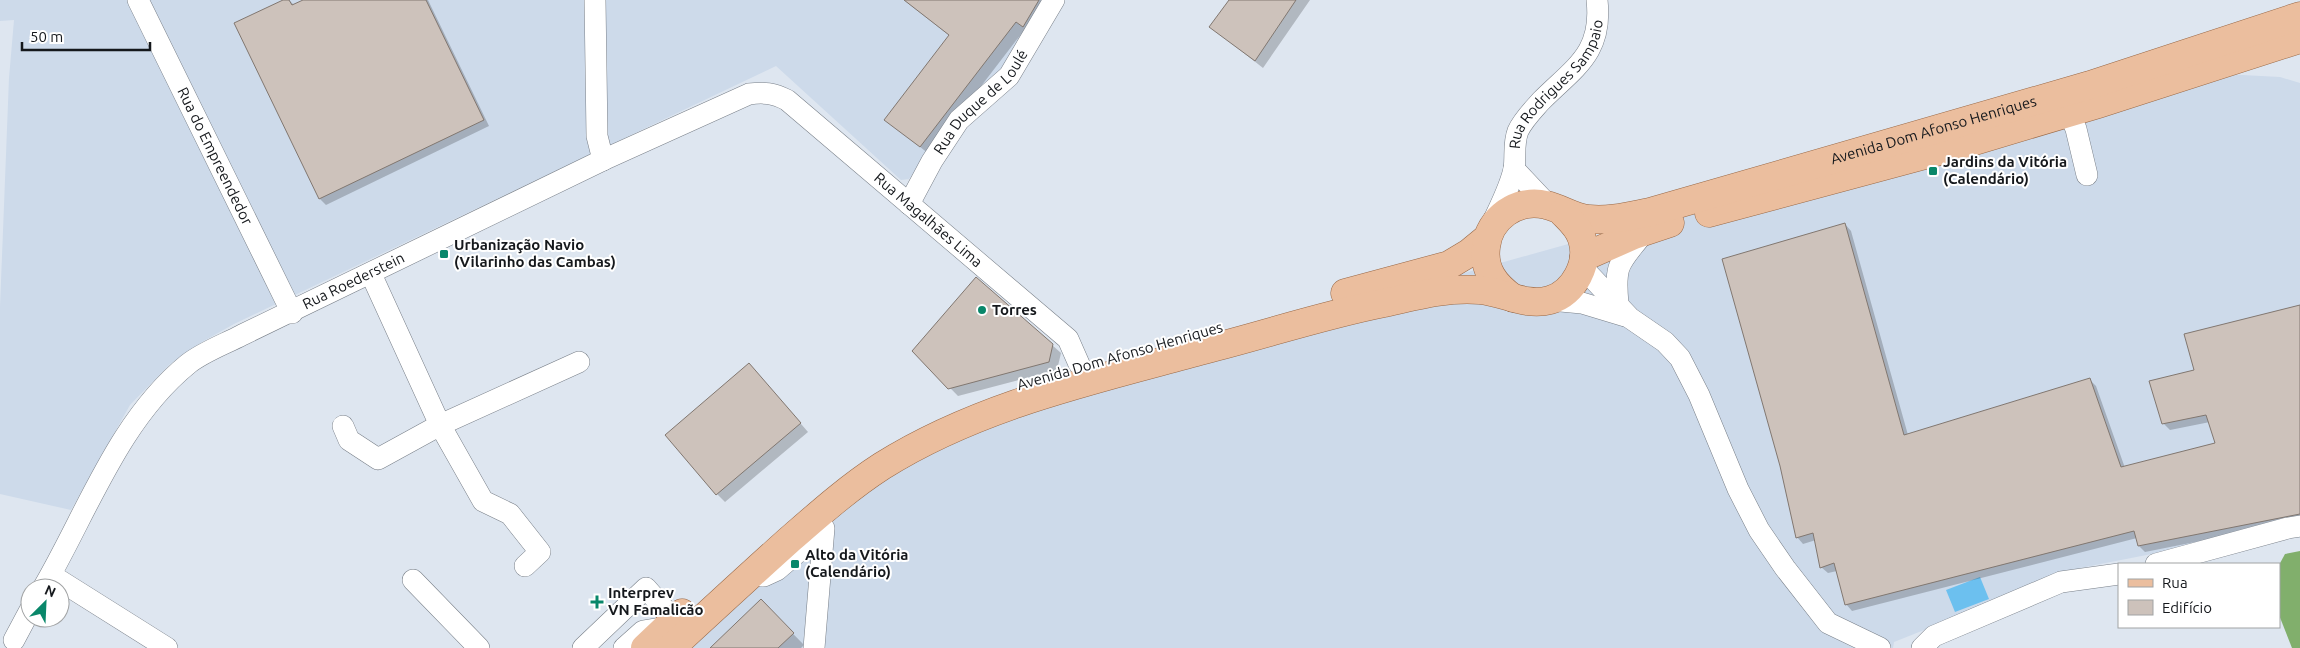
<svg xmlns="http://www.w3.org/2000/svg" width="2300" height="648" font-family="Ubuntu,sans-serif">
  <rect width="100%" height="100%" fill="#dee6f0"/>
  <path fill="#cddaea" d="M0,0h1049l-46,73 -63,63 -31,43 -8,1 -125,-114 -542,258 -32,18 -32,22 -40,41 -59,105 -71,-16v-187l9,-229 5,-58 -14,1z
    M2223,74l57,3 20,6v434l-138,35 -82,16 -186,74 -1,6h-1225l178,-169 379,-139 558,-156z"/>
  <path fill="#81af6c" d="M2300,551v97h-8l-13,-33v-50l6,-11z"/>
  <path fill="#6cc0ef" d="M1980,577l9,22 -34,13 -9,-22z"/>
  <path fill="#0003" d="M285,0h4l5,5 12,-5h122l61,126 -163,79 -6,-6 -85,-175z
    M904,0h150l-29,29 -96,125 -43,-34 64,-84z
    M1230,0h80l-47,68 -52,-41z
    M1845,224l6,7 57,204 182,-55 6,6 29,82 92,-25 -7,-21 -40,8 -7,-7 32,-52 105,-65v215l-155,31 -6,-6 -2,-8 -285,73 -6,-7 -9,-33 -9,2 -7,-6 -5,-27 -13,4 -6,-7z
    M1052,345l9,8 -4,17 -99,26 -44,-45z
    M757,373l51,59 -83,70 -8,-8z
    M761,601l43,44 -3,3h-89z"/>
  <path fill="#cdc2bb" stroke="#817770" d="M283,0h6l3,5 11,-5h123l58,120 -165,79 -85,-176z
    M904,0h135l-16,27 -7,-5 -96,125 -36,-27 65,-85z
    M1229,0h67l-41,61 -46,-34z
    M1845,223l59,212 186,-57 31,89 94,-24 -9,-28 -44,9 -13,-43 45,-11 -10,-36 116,-29v209l-162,32 -4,-15 -289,74 -11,-42 -14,5 -7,-35 -17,5 -16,-72 -58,-207z
    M976,277l77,67 -4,18 -101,27 -36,-38z
    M749,363l52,60 -85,72 -51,-60z
    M761,599l33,34 -16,15h-68z"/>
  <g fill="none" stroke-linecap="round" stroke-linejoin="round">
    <g stroke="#787f88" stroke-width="22">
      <g id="minor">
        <path id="s1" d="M138,0l154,313"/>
        <path d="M595,0l2,136 6,24"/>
        <path d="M2069,112l7,17 11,46"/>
        <path d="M1514,169l34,36"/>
        <path id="s2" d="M909,204l23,-43 27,-41 50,-44 45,-76"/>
        <path id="s3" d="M1491,226c8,-18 19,-38 23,-57 2,-13 -1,-25 4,-38 5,-11 15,-21 23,-30 34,-34 62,-48 56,-101"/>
        <path d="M1582,267l48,51 35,24 15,16 19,37 39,94 21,41 26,38 43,55 52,25"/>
        <path d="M371,274l69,151 43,76 27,13 30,38 -15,14"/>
        <path d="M1550,300l32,3 43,13"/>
        <path d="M1618,304c-4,-43 2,-40 27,-73"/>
        <path d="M343,426l6,14 29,19 62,-34 139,-63"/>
        <path d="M2156,564l132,-36 12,-2"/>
        <path d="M751,574l13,2 13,-6 35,-30 4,-23"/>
        <path d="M51,575l116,73"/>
        <path d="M413,580l66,68"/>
        <path id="s4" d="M43,588c44,-75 75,-167 145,-224 15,-12 37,-20 54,-29l361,-175 146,-66c15,-2 24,-1 38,6l281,239 11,25"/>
        <path d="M14,640l16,-30"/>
        <path d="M583,648l63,-60 28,32"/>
        <path d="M624,648l19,-17 18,-3"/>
        <path d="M814,648l10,-120"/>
        <path d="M1922,648l12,-12 127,-54 58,-8"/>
      </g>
    </g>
    <g stroke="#986846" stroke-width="29">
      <g id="major">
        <path d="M1709,213l242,-65 147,-44 202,-65"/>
        <path d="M1584,257l50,-22 36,-12"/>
        <path d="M1345,293l104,-28 20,-12 17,-14"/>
        <path id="s5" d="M1513,298c-18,-13 -30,-28 -27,-51 3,-29 31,-49 60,-42 15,3 27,13 43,14 21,2 40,-3 61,-7l440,-127 210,-69"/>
        <path d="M645,648l37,-35"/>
        <path d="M671,648c39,-36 78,-72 117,-107 31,-27 60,-53 94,-75 97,-61 212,-86 322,-116 60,-15 119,-35 180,-47 31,-7 64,-16 96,-13 24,2 46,17 70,10 24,-7 40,-37 32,-61 -3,-11 -11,-18 -19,-26"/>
      </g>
    </g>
    <use href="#minor" stroke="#fff" stroke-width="21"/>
    <use href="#major" stroke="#ebbe9e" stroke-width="28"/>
  </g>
  <g fill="#09876a" stroke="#fff" stroke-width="2">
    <rect x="1928" y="166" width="10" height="10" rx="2.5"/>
    <rect x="439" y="249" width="10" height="10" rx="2.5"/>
    <circle cx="982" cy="310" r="5"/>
    <rect x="790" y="559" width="10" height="10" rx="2.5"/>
    <path d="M594.5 594.5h5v5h5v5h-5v5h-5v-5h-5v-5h5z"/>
  </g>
  <g text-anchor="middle" stroke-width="4" stroke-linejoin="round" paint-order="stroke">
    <g font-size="15" fill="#15181c" stroke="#fff">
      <text dy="5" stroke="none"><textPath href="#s3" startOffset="161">Rua Rodrigues Sampaio</textPath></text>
      <text dy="5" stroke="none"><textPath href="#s2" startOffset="126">Rua Duque de Loulé</textPath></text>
      <text dy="5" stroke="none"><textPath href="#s5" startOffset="546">Avenida Dom Afonso Henriques</textPath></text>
      <text dy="5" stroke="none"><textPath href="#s1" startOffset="174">Rua do Empreendedor</textPath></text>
      <text dy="5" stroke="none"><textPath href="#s4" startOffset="1116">Rua Magalhães Lima</textPath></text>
      <text dy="5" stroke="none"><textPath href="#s4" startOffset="454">Rua Roederstein</textPath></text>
      <text transform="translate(1120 356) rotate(-16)" y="5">Avenida Dom Afonso Henriques</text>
    </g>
    <g font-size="15" font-weight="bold" fill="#15181c" stroke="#fff" text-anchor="start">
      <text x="1943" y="167">Jardins da Vitória<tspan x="1943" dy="17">(Calendário)</tspan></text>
      <text x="454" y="250">Urbanização Navio<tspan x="454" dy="17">(Vilarinho das Cambas)</tspan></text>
      <text x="992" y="315">Torres</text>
      <text x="805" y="560">Alto da Vitória<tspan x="805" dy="17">(Calendário)</tspan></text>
      <text x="608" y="598">Interprev<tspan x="608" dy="17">VN Famalicão</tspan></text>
    </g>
  </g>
  <rect x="2118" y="563" width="162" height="65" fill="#ffffff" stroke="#a1a3a4"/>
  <rect x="2128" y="579" width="25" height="8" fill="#ebbe9e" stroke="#a1a3a4"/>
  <text x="2162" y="588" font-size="15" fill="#15181c">Rua</text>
  <rect x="2128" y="600" width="25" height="15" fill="#cdc2bb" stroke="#a1a3a4"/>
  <text x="2162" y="613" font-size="15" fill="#15181c">Edifício</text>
  <g transform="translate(45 603) rotate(24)"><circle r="24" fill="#ffffff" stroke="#a1a3a4"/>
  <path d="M0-4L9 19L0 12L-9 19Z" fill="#09876a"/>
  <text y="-8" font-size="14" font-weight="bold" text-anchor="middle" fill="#15181c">N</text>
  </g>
  <path d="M22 42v8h128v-8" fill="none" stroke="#15181c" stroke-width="2.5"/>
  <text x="30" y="42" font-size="15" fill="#15181c" stroke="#ffffff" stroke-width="4" paint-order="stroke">50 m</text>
</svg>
